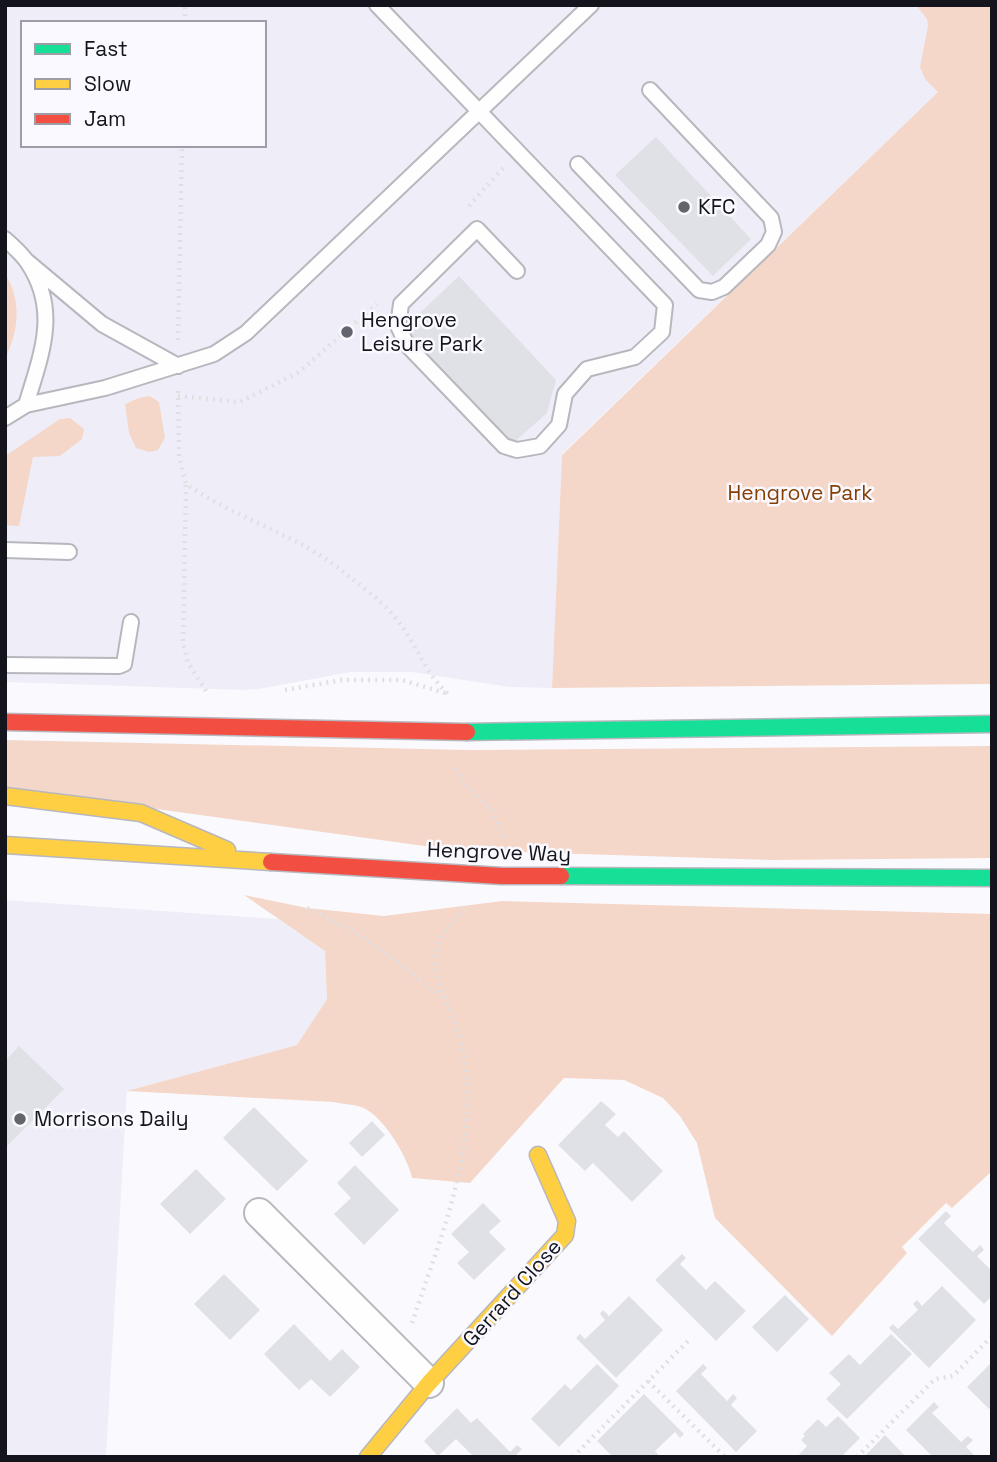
<svg xmlns="http://www.w3.org/2000/svg" width="997" height="1462" font-family="'Space Grotesk',sans-serif">
  <rect width="100%" height="100%" fill="#fafafe"/>
  <path fill="#efeef8" fill-rule="evenodd" d="M5,5h987v35l-430,414 -10,234 -43,-1 -98,-15h-60l-92,17 -17,1 -237,-8zM23,23h241v122h-241z
    M5,900l273,19 47,32 2,48 -30,46 -170,46 -21,366h-101z"/>
  <path fill="#f4d7c9" d="M916,5h76v679l-440,4 10,-233 376,-363 -13,-13 -5,-12 8,-41 -1,-7z
    M5,273c17,28 14,57 0,86z
    M150,396l9,6 6,36 -7,12 -9,2 -13,-4 -7,-15 -4,-29 14,-6z
    M70,418l14,11 -2,10 -22,17 -27,1 -14,69 -14,-1v-69l55,-37z
    M5,740l464,10 523,-4v112l-220,2 -319,-10 -448,-62z
    M244,895l63,13 77,8 118,-15 490,13v257l-40,37 -6,-5 -44,44 5,6 -75,83 -117,-118 -18,-75 -17,-27 -17,-18 -39,-18 -60,-2 -94,105 -58,-5c-4,-21 -30,-64 -51,-71 -9,-3 -19,-3 -28,-5l-206,-11 170,-46 30,-46 -2,-48z"/>
  <path fill="#e0e0e7" d="M656,137l95,102 -38,37 -98,-101z
    M459,276l97,104 -9,33 -35,31 -110,-114z
    M19,1046l45,43 -59,59v-87z
    M601,1101l15,13 -11,11 13,12 6,-6 39,40 -31,31 -39,-39 -8,8 -27,-26z
    M254,1107l54,54 -31,30 -54,-53z
    M372,1121l13,14 -23,22 -13,-14z
    M355,1165l44,45 -35,35 -30,-31 17,-16 -14,-15z
    M196,1169l30,30 -36,35 -30,-30z
    M483,1203l18,18 -12,11 17,17 -32,31 -17,-17 12,-11 -18,-18z
    M946,1211l5,5 -7,7 29,29 7,-7 4,5 -7,6 15,15v25l-8,8 -66,-65z
    M682,1254l4,4 -6,6 26,26 9,-9 31,30 -30,30 -61,-61z
    M224,1274l36,36 -30,30 -36,-36z
    M942,1286l34,34 -47,48 -40,-40 4,-4 5,5 20,-19 -5,-6 4,-4 5,6z
    M785,1295l24,24 -32,33 -25,-25z
    M629,1296l34,34 -47,48 -40,-40 4,-4 5,5 20,-19 -5,-6 3,-4 6,6z
    M294,1324l36,37 12,-12 18,18 -30,30 -19,-18 -12,11 -35,-36z
    M891,1334l21,20 -65,65 -21,-20 15,-15 -12,-11 20,-19 11,11z
    M992,1362v44l-3,3 -22,-22z
    M597,1364l22,22 -60,61 -28,-28 34,-35 6,6z
    M703,1364l4,4 -6,6 26,27 6,-7 4,4 -6,7 26,26 -21,21 -60,-61z
    M644,1394l40,40 -4,4 -5,-6 -20,19 5,6h-47l-16,-16z
    M934,1402l5,5 -7,6 29,29 7,-6 5,4 -7,7 10,10h-43l-27,-27z
    M457,1408l14,15 6,-5 33,34 7,-7 5,4 -8,8h-40l-18,-18 -18,17 -14,-15z
    M838,1416l22,22 -19,19h-44l10,-11 -6,-6 4,-4 -2,-2 15,-15 8,8z
    M885,1435l21,22h-42z"/>
  <g fill="none" stroke-linecap="round" stroke-linejoin="round">
    <g stroke="#b7b7be" stroke-width="18">
      <path id="lane" d="M377,5l288,300 -3,27 -27,25 -48,12 -22,25 -6,31 -19,21 -23,4 -13,-4 -97,-101 -9,-19 3,-22 76,-75 40,42
        M578,164l121,126 13,2 12,-5 44,-42 6,-13 -3,-14 -121,-128
        M5,239c8,7 17,15 23,24 32,48 13,92 -2,142
        M28,262l74,62 76,42
        M5,418l21,-13 79,-17 109,-34 32,-21 345,-328
        M5,550l64,2
        M5,665l114,1 5,-2 7,-42"/>
    </g>
    <g stroke="#b7b7be" stroke-width="32">
      <path id="street" d="M259,1213l170,170"/>
    </g>
    <g stroke="#b7b7be" stroke-width="19">
      <path id="fast" d="M467,732l525,-8
        M561,876l431,2"/>
    </g>
    <g stroke="#b7b7be" stroke-width="19">
      <path id="slow" d="M5,796l136,17 86,37
        M5,845l266,17
        M368,1457l61,-74 136,-148 2,-14 -29,-66"/>
    </g>
    <g stroke="#b7b7be" stroke-width="19">
      <path id="jam" d="M5,722l462,10
        M271,862l231,14h59"/>
    </g>
    <path stroke="#e0e0e2" stroke-width="4.5" stroke-dasharray="2 5" stroke-linecap="butt" d="M185,23v-18
      M469,206l34,-38
      M178,340l4,-195
      M178,391l1,65 7,28c50,35 112,50 160,90 19,15 41,31 55,51 17,23 27,53 49,70
      M178,396l62,6 59,-30 78,-68
      M186,485l-3,158 5,20 18,28
      M285,690l57,-10h60l43,13
      M455,768l10,17 26,23 13,28v4
      M307,908l43,21 44,30 48,38
      M412,1323c25,-76 58,-153 55,-234 -1,-23 -4,-42 -11,-63 -8,-26 -26,-47 -19,-77 3,-15 17,-29 27,-40
      M648,1381l77,76
      M573,1457l117,-118
      M857,1457l78,-78 18,-3 39,-40"/>
    <use href="#lane" stroke="#fefeff" stroke-width="14"/>
    <use href="#street" stroke="#fefeff" stroke-width="28"/>
    <use href="#fast" stroke="#16e098" stroke-width="16"/>
    <use href="#slow" stroke="#ffcf43" stroke-width="16"/>
    <use href="#jam" stroke="#f24e42" stroke-width="16"/>
  </g>
  <g fill="#64646c" stroke="#f9f9ff" stroke-width="2.5">
    <circle cx="684" cy="207" r="7"/>
    <circle cx="347" cy="332" r="7"/>
    <circle cx="20" cy="1119" r="7"/>
  </g>
  <g text-anchor="middle" stroke-width="5" stroke-linejoin="round" paint-order="stroke">
    <g font-size="21" fill="#14141d" stroke="#f9f9ff" text-anchor="start">
      <text x="698" y="214">KFC</text>
      <text x="361" y="327">Hengrove<tspan x="361" dy="24">Leisure Park</tspan></text>
      <text x="34" y="1126">Morrisons Daily</text>
    </g>
    <g font-size="21" fill="#853f05" stroke="#f9f9ff">
      <text x="800" y="500">Hengrove Park</text>
    </g>
    <g font-size="21" fill="#14141d" stroke="#f9f9ff">
      <text transform="translate(499 852) rotate(2)" y="7">Hengrove Way</text>
      <text transform="translate(512 1293) rotate(-48)" y="7">Gerrard Close</text>
    </g>
  </g>
  <rect width="997" height="1462" fill="none" stroke="#14141d" stroke-width="14"/>
  <rect x="21" y="21" width="245" height="126" fill="#f9f9ff" stroke="#9d9da5" stroke-width="2"/>
  <rect x="35" y="44" width="35" height="10" fill="#16e098" stroke="#9d9da5" stroke-width="2"/>
  <text x="84" y="56" font-size="21" fill="#14141d">Fast</text>
  <rect x="35" y="79" width="35" height="10" fill="#ffcf43" stroke="#9d9da5" stroke-width="2"/>
  <text x="84" y="91" font-size="21" fill="#14141d">Slow</text>
  <rect x="35" y="114" width="35" height="10" fill="#f24e42" stroke="#9d9da5" stroke-width="2"/>
  <text x="84" y="126" font-size="21" fill="#14141d">Jam</text>
</svg>
